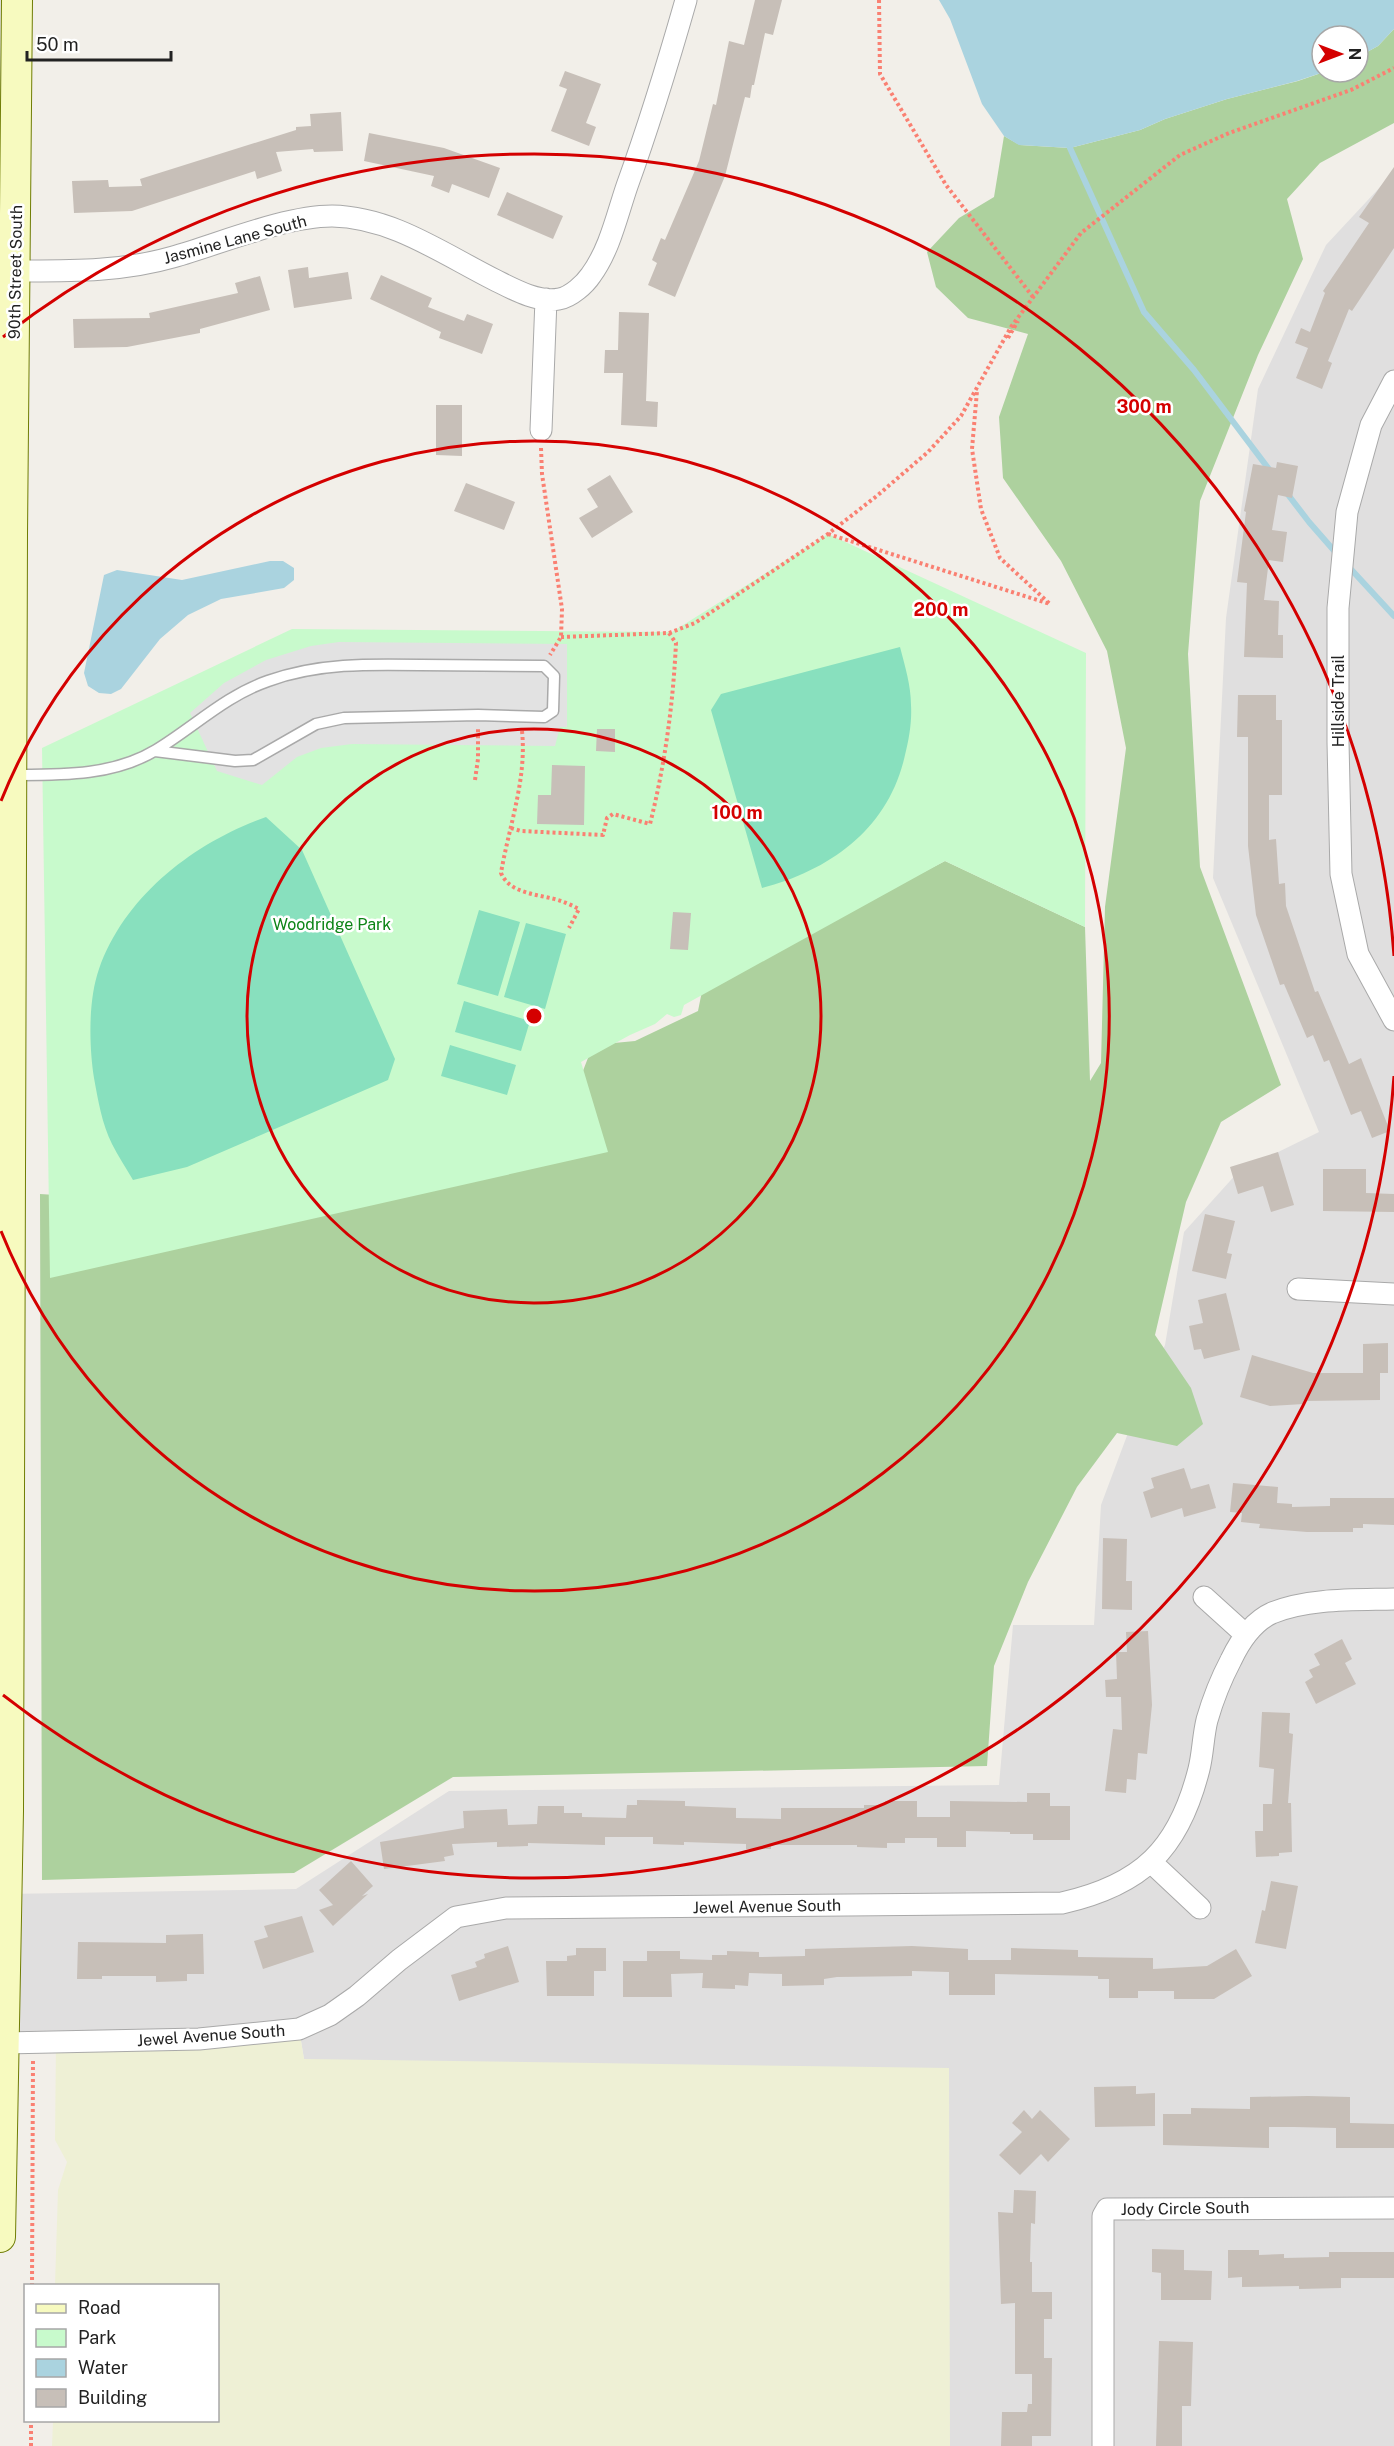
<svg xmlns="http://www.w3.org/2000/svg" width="1394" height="2446" font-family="'Public Sans',sans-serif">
  <rect width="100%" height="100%" fill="#f2efe9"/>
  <path fill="#e0dfdf" d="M0,0h17l-10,1894 289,-5 153,-98 550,-6 14,-160h81l7,-120 42,-112 22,-48 19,-113 55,-61 80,-39 -106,-254 13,-260 32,-229 68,-144 68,-73v2274h-445l-645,-387 -5,-30 -295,14 -4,-25z"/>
  <path fill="#eef0d5" d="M299,2029l5,30 645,9 1,378h-898l1,-25 165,-1v-134l-163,-1 3,-95 9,-28 -12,-22 1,-98z"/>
  <path fill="#add19e" d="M1394,29v94l-74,40 -33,36 16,60 -45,96 -58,146 -12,153 12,213 81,218 -60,37 -35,80 -31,133 36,53 12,36 -26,22 -60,-13 -40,54 -49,95 -34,84 -7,100 -534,11 -159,96 -252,7 -2,-686 61,4 459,-68 33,-85 42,-4 63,-30 5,-25 242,-125 140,66 5,154 11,-18 4,-156 21,-159 -19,-97 -46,-90 -58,-83 -4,-61 29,-83 -60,-16 -32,-31 -9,-35 32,-34 35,-21 10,-61 16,9 50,3 70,-18 25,-11 62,-20 71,-18 26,-9h34v-15l20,-11z"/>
  <path fill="#c8facc" d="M828,534l258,119 -1,274 -140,-66 -261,144 -3,10 -7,2 -7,-3 -12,10 -25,11 -49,27 27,90 -558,126 -8,-530 250,-119 380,3z"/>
  <path fill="#88e0be" d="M900,647c5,19 11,39 11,58 1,17 -2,34 -6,50 -16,73 -74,115 -143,133l-51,-178 10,-16z
    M266,817l36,33 93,209 -7,21 -201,87 -54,13c-7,-12 -15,-24 -21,-36 -10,-20 -14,-44 -18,-66 -5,-32 -6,-78 5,-109 26,-74 96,-127 167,-152z
    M479,910l41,12 -22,74 -41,-12z
    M526,923l40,11 -21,75 -41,-12z
    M464,1001l66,20 -9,30 -66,-19z
    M450,1045l66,20 -9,30 -66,-19z"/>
  <path fill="#e2e2e2" d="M339,642l228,2v83h-7l-5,19 -203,-2 -31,4 -24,9 -35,28 -45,-14 -27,-58 34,-30 42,-23 45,-14z"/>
  <path fill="#aad3df" d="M939,0h455v29l-16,17 -20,11v-21h-36v36h2l-27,9 -70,18 -62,20 -25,11 -70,18 -51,-3 -15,-9 -22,-32 -32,-85z
    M270,561h13l11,7v12l-10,8 -63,11 -33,16 -28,24 -39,50 -10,5 -12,-1 -11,-7 -4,-13 20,-98 13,-5 65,10z"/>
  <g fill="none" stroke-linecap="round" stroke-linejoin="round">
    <path stroke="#aad3df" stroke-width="6" d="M1070,148l74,164 50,58 77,102
      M1286,492l23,30 28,32
      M1348,566l46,50"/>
  </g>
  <path fill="#c7bfb8" d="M755,0h27l-9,35 -8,-2 -11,52h-2l-2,13 -5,-1 -20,79 -50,121 -27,-12 9,-22 -5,-3 9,-22 4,2 34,-79 14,-57 3,1 13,-64 15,4z
    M565,71l36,13 -15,39 10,4 -7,19 -38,-15 16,-42 -8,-3z
    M341,112l2,39 -29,1 -1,-3 -37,3 6,19 -25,8 -2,-8 -123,40 -58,2 -2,-32 36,-1 1,7 33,-1 -2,-7 156,-49v-3l15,-1 -1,-12z
    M369,133l75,15 56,20 -11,30 -37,-14 -3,9 -18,-7 3,-10 -70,-15z
    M1394,167v81l-42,63 -3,-2 -21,52 4,2 -10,26 -26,-11 12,-30 -13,-5 6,-15 9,4 15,-39 -2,-2 46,-68 -10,-6z
    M507,192l56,24 -10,23 -56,-24z
    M308,267l1,11 39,-6 4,27 -58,9 -6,-38z
    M381,275l51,23 -4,9 36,14 3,-7 26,10 -11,30 -43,-16 2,-6 -71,-33z
    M260,276l10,34 -70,19v4l-73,14 -53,1 -1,-29 77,-1 -1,-5 89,-20 -3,-10z
    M619,312l30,1 -3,88 12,1 -1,25 -36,-2 2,-52h-19l1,-23h13z
    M436,405h26v51l-26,-1z
    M1277,462l21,4 -6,32 -14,-3 -6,35 15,2 -4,30 -14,-2 -5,40 15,1 -1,34h5v23l-39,-1 3,-74 -10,-1 9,-70 -2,-1 9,-47 23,4z
    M610,475l23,37 -41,26 -13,-20 19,-11 -11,-18z
    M466,483l49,19 -11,28 -50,-19z
    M1238,695h38v25h6v75h-13v45l7,-1 3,45 6,-1 1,23 29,86 3,-1 31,73 12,-6 29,73 -18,7 -11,-27 -10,4 -22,-55 -5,2 -11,-27 -6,3 -23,-54 -4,1 -24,-70 -8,-69v-109h-11z
    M597,729h18v23l-19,-1z
    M552,765l33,1 -1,59 -47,-1 1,-29h13z
    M673,912l18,1 -3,37 -18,-1z
    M1278,1152l16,53 -23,7 -8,-26 -25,8 -8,-27z
    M1323,1169h43v24l28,1v18l-71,-1z
    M1205,1214l30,7 -8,32 5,1 -6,25 -34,-8z
    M1226,1293l14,57 -36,9 -3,-10 -7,1 -5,-24 14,-3 -5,-23z
    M1388,1343v30h-8v27l-75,1 -1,3 -34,2 -30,-9 12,-42 61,18h50v-29z
    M1184,1468l7,21 18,-5 7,24 -32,9 -2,-9 -31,10 -8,-26 11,-4 -3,-10z
    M1233,1483l45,4 -1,16 15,1v3l38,-1v-8h64v27l-31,-1v4h-10v4h-46l-48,-4 1,-4 -19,-2 1,-9 -12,-1z
    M1103,1538l24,1 -1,42h6v29l-30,-1z
    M1148,1631l4,74 -5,49 -9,-1 -2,27 -9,-1 -1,14 -21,-2 8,-62 9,1 -1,-33h-15l-1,-17 12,-1 -1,-27h11l-1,-20z
    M1342,1639l10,20 -7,4 11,21 -40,20 -11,-22 8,-5 -4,-7 11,-5 -6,-11z
    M1262,1712l28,1 -1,20 4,1 -5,69h3l1,49 -13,1v3l-23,1 -1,-26h8v-27h9l2,-35 -15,-2z
    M1027,1793h23v13h20v34h-37v-6h-23v-2l-44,-1v16h-29v-9h-32v5h-18v5l-30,-1v-2h-86v4h-25v-5l-62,-2v3l-31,-1v-7h-48v8l-77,-2v3l-31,1v-5l-45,2 2,11 -10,2 1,4 -61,8 -4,-27 84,-14 -1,-17 44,-2 1,16 29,-1 1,-18h26v7h18v4l44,1 1,-13h10v-5l48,1v5l51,2v10l45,1v-11h83v-3h21v-4h32v16h33v-16l77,1z
    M351,1861l22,25 -11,10 6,-2 -35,32 -14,-16 14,-5 -14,-15z
    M1271,1881l27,5 -12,63 -31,-6 7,-33 3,1z
    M302,1916l12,36 -51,17 -9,-28 14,-4 -4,-11z
    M203,1934l1,40h-17v7l-31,1v-6h-54v3h-25l1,-37 88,1v-8z
    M508,1946l11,36 -60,19 -8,-26 26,-8 -2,-5 10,-4 -1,-4z
    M912,1946l56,3v11h43v-12l67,2v7l75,1v11l54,-3 29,-17 16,27 -38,23h-40v-8h-36v7h-29v-19h-11v-3l-103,-2v21h-46v-23l-37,-1v5l-75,1 -13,2v6l-42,1v-12l-33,-1 -1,13 -13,-1v4l-33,-1 1,-15 -32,1 1,23h-49v-36h24v-10h33v8l32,1v-5h15v-4l32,1v5l46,-1v-7z
    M576,1948h30v23h-12v25h-47l-1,-35h21v-5l9,-1z
    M1136,2086v8l19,-1v33l-60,1 -1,-40z
    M1308,2096l42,1v26l44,1v24h-58v-20l-42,-1h-25v21l-106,-3v-31h28v-6l59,1v-12z
    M1024,2110l8,9 8,-9 30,29 -22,23 -7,-8 -21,21 -21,-20 23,-23 -10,-9z
    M1014,2190l22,1 -1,33 -4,-1 -1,39h2v30h20v27h-8v39h8l-1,78h-19v10h-31l1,-34h25l1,-8h4v-30h-17v-71l-14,1 -3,-92 15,1z
    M1152,2249l32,1v20l28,1 -1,29h-50v-27l-9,-1z
    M1228,2250h31v5l25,-1v4l45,-1v-5h65v26h-53v10l-42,1v-3l-57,1v-10l-14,1z
    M1159,2341l34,1 -2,64h-9v40h-26z"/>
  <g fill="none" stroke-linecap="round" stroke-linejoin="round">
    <g stroke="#a9a9a9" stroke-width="13">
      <path id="lane" d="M14,775c47,0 99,1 142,-25 38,-23 69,-54 112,-69 49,-18 101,-17 153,-16 41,0 82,1 123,1l10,10 -1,35 -9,6 -66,-2 -134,3 -28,6 -63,36 -18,1 -80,-10"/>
    </g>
    <g stroke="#a9a9a9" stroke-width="23">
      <path id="street" d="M16,271c54,0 105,1 157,-14 46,-13 112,-41 159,-41 60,1 111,38 163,64 18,9 43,23 64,19 12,-2 26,-15 32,-24 19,-26 26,-60 36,-89 22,-61 41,-123 59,-186
        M1394,381l-23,44 -24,87 -9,96v134l3,132 17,80 36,66
        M541,430l5,-131
        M1298,1289l96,5
        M1204,1597l42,38
        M1151,1862l49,46
        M4,2043l195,-4 100,-10 31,-14 27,-19 42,-36 57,-43 50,-9 556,-5c80,-18 117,-54 137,-134 4,-16 4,-33 8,-49 6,-21 14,-41 24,-60 9,-19 21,-38 41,-47 36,-15 84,-13 122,-14
        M1103,2446v-230l4,-7 287,-1"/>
    </g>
    <g stroke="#707d05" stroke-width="32">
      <path id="secondary" d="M0,2237l8,-426 4,-1277 5,-534"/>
    </g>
    <path stroke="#fa8072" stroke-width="4" stroke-dasharray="3 3" stroke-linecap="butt" d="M879,0l1,74 66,111 87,112
      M1008,338l10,-17
      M541,448l1,26 20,135 -1,28 -11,18
      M828,534l222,70 -50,-46 -19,-49 -9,-60 5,-58
      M561,637l108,-4 26,-10 133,-89 50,-39 50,-43 33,-36 50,-89 70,-94 99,-78 49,-22 122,-43 43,-22
      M522,731c5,48 -13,95 -21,142 9,22 40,21 60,28 6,2 12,5 18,8l-10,19
      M475,780l3,-21v-31
      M511,828l10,3 82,4 4,-17 6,-4 37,10c15,-60 23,-119 26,-181l-7,-10
      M32,2286l1,-225
      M31,2446v-26"/>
    <use href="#lane" stroke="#fff" stroke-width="10"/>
    <use href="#street" stroke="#fff" stroke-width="21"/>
    <use href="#secondary" stroke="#f7fabf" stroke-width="30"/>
  </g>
  <g fill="none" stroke="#d40000" stroke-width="3">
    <circle cx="534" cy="1016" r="287"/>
    <path d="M1 801A575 575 0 1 1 1 1231"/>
    <path d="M1394 1076A862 862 0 0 1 3 1695M3 337A862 862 0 0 1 1394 956"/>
  </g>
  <g text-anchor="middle" stroke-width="5" stroke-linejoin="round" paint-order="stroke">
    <g font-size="16" fill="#222" stroke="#fff">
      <text transform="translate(235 239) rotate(-15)" y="6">Jasmine Lane South</text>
      <text transform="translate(15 272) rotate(-89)" y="6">90th Street South</text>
      <text transform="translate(1338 701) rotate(-90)" y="6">Hillside Trail</text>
      <text transform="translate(767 1906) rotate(-1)" y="6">Jewel Avenue South</text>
      <text transform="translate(211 2035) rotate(-4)" y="6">Jewel Avenue South</text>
      <text transform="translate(1185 2208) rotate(-1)" y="6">Jody Circle South</text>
    </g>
    <g font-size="16" fill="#0c8416" stroke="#fff">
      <text x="332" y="930">Woodridge Park</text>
    </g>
  </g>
  <circle cx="534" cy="1016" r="9" fill="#d40000" stroke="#fff" stroke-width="3"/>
  <g font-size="18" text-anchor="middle" font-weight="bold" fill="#d40000" stroke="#fff" stroke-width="5" stroke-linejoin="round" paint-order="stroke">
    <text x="1144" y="413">300 m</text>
    <text x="941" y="616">200 m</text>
    <text x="737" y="819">100 m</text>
  </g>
  <rect x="24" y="2284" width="195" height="138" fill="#ffffff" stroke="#a7a7a7" stroke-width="1.5"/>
  <rect x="36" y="2304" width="30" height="9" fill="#f7fabf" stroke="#a7a7a7" stroke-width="1.5"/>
  <text x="78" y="2314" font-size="18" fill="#222222">Road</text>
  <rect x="36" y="2329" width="30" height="18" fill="#c8facc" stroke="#a7a7a7" stroke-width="1.5"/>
  <text x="78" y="2344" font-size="18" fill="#222222">Park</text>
  <rect x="36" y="2359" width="30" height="18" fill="#aad3df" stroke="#a7a7a7" stroke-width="1.5"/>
  <text x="78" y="2374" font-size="18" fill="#222222">Water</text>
  <rect x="36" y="2389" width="30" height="18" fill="#c7bfb8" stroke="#a7a7a7" stroke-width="1.5"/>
  <text x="78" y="2404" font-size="18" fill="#222222">Building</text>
  <g transform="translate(1340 54) rotate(90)"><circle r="28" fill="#ffffff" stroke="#a7a7a7" stroke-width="1.5"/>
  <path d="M0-4.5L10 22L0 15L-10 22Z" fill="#d40000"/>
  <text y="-9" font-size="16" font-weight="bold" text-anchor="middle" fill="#222222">N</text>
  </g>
  <path d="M27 51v9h144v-9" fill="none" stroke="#222222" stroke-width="3"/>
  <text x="36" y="51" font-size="18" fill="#222222" stroke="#ffffff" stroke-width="4.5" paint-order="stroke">50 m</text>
</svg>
